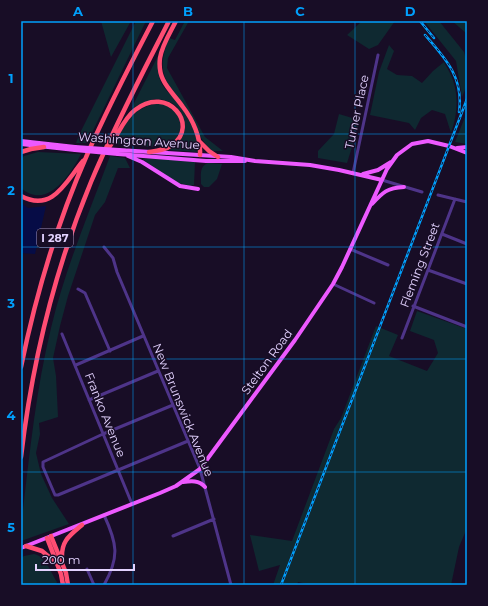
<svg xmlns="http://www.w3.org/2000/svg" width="488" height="606" font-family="Montserrat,sans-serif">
  <rect width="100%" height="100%" fill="#180d26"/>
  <path fill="#0f2931" d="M101,21h30l-20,36z
    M136,21h10l-59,122h-11l4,-10z
    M185,21h4l-21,37 -1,10 38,69 18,14h-11c-15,-14 -14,-24 -23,-39 -4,-7 -9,-12 -13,-17 -17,-21 -16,-33 -7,-57l6,2z
    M362,21h33l-17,24 -9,4 -22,-14z
    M424,21h15l25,31 3,10v23l-5,12 -6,-36z
    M452,21h15v16l-1,-4z
    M389,45l5,6 -7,18 10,6 15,1 10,7 11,-12 11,-9c3,6 7,12 9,18 6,18 4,36 -2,53l-6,-19 -13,-4 -11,8 -6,12 -6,-7 -39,-8 9,-43z
    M160,52c0,8 -2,17 -1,24 2,12 13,19 20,28 10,13 19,31 19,48l-28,-2v-1l7,-4 5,-8 1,-18 -1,-5 -5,-7 -5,-4 -8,-3 -10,-1 -20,9 -2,-1z
    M160,103c4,2 9,3 12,5 8,7 11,20 5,29 -2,4 -6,7 -9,9l-2,-1 -16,2 -35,-3c12,-24 17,-36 45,-41z
    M467,112v32l-12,-2z
    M339,114l20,6 -1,8 -11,35 -29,-5v-7l16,-17z
    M38,152l43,2c-10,20 -34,57 -60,34v-29l3,-3z
    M110,156l15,2 5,10h-12l-13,34 -10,13 -27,81 -8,30 -7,32 3,18 2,41 -19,6 1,11 -4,19 5,21 11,24 17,26 -48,17v-14c8,-67 14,-133 30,-199 14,-59 38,-115 59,-172z
    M154,158l41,4 -1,23 -4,1 -14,-4 -34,-23z
    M208,163l14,1 -5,15 -8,8h-5l-3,-3c0,-8 -2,-18 7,-21z
    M417,311l50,18v199l-8,19 -8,38h-140l-13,-3 -1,3h-24l7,-20 -21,6 -9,-36 42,6 42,-112 7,-11 35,-92 22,9 -9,21 38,15 11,-18 -4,-13 -24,-9z
    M34,554c12,2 17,19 23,28l-1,3h-35v-27l3,-2z"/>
  <path fill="#060c46" d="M21,203l7,5 18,-2 -11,48 -14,-1z"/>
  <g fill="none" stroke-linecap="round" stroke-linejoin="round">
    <path stroke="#4e3489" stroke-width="3" d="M353,173l25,-118
      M382,180l40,12
      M438,195l29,7
      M442,234l25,10
      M104,247l9,11 4,14 83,197 31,116
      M350,249l38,16
      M428,270l39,14
      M333,284l41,19
      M78,289l7,4 25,58
      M413,306l54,21
      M62,334l70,170
      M402,338l53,-139
      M76,365l67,-29
      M89,400l69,-29
      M173,405l-70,29 -60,28v5l12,28h3l130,-54
      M104,515c13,28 16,42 0,70
      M173,536l41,-17
      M87,569l7,16"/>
    <path stroke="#ed59ff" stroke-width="4" d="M21,141l54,6
      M21,144l54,6
      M457,148l10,-1
      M119,150l112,7 24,4 55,4 29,5 43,10
      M118,154l88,7h39
      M128,156l14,6 38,24 18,3
      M363,174l15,-4 13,-8
      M372,204c11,-12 15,-16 32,-17
      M183,482c8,-1 16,-2 22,5
      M21,548l139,-55 16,-7 24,-17 95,-129 38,-56 9,-17 45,-98 10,-14 15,-11 16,-3 21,5 18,7"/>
    <path stroke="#ff4d73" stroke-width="4.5" d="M176,21c-6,12 -14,24 -16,37 -3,23 11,32 23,49 10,13 18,31 17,48
      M200,142l9,9 9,6
      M107,150c11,-13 15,-30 28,-40 33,-26 65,16 37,35 -6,5 -15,6 -23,7
      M21,152l10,-3 13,-2
      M21,196c32,17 45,-15 62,-35
      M21,367c15,-73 36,-144 66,-212 20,-46 43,-90 66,-134
      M21,457c11,-94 34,-188 70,-275 23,-55 51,-108 78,-161
      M51,536l15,37 2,12
      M47,538l14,36 2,11
      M26,546l16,5 13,11
      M62,559c-1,-18 7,-23 20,-34"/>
    <g stroke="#00a0fd" stroke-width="2.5">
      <path id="rail" d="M420,21l14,17
        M425,35c21,24 39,43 34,77
        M281,585l186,-486"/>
    </g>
    <use href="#rail" stroke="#180d26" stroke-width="1" stroke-dasharray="3" stroke-linecap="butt"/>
    <path stroke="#ed59ff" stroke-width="4" d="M75,147l44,3
      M75,150l43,4"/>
  </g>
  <path fill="none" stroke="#00a0fd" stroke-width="1" stroke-opacity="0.55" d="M133,21v564M244,21v564M355,21v564M21,134h446M21,247h446M21,359h446M21,472h446"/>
  <g text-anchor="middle" stroke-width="3" stroke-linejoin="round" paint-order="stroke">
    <rect fill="#180d26" stroke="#a697be" stroke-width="1" x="37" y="229" width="36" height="18" rx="3"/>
    <g font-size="11" font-weight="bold" fill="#e3d2ff">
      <text x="55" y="242">I 287</text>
    </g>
    <g font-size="12" fill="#e3d2ff" stroke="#180d26">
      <text transform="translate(357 112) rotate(-78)" y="4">Turner Place</text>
      <text transform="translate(139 141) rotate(4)" y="4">Washington Avenue</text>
      <text transform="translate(420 265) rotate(-69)" y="4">Fleming Street</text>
      <text transform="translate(267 362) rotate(-54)" y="4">Stelton Road</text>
      <text transform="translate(183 410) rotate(68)" y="4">New Brunswick Avenue</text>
      <text transform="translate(105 415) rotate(68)" y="4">Franko Avenue</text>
    </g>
  </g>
  <rect width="488" height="606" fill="none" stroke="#180d26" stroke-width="44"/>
  <path d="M36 564v6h98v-6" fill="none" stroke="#e3d2ff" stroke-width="2"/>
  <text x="42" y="564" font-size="12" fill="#e3d2ff" stroke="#180d26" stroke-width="3" paint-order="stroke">200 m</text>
  <rect x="22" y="22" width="444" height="562" fill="none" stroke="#00a0fd" stroke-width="1.5"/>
  <g font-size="13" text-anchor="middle" font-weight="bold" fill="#00a0fd">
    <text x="78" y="16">A</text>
    <text x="188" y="16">B</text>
    <text x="300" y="16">C</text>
    <text x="410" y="16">D</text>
    <text x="11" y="83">1</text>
    <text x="11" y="195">2</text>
    <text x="11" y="308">3</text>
    <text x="11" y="420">4</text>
    <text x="11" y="532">5</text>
  </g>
</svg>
